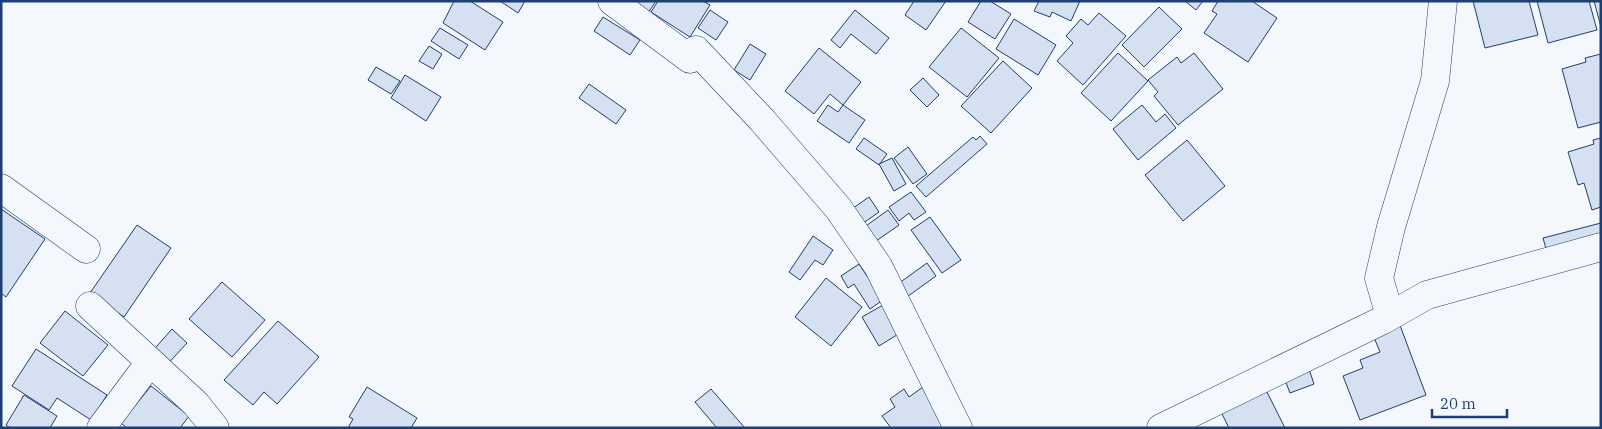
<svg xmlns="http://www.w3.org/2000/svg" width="1602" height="429" font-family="'IBM Plex Serif',serif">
  <rect width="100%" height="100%" fill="#f4f7fb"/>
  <path fill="#d5e0f0" stroke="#1d3f73" d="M454,1h16l33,21 -18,28 -42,-27z
    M500,1h25l-7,12z
    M625,1h31l-12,18z
    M658,1h45l7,4 -20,32 -39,-25z
    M914,1h32l-20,29 -21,-15z
    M981,1h9l21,13 -16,25 -27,-17z
    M1039,1h41l-9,20 -19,-9 -2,5 -16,-6z
    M1185,1h18l-7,9z
    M1218,1h34l25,17 -29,44 -44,-29 13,-19 -5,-3z
    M1473,1h56l9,34 -53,13z
    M1537,1h52l8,29 -49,13z
    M1594,1h7v26z
    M1159,7l23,22 -38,38 -22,-22z
    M710,10l18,12 -12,18 -18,-12z
    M855,10l34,28 -13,16 -25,-20 -11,14 -9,-8z
    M1099,13l27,23 -43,49 -26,-24 16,-18 -7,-7 15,-17 7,6z
    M603,17l37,23 -10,15 -36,-24z
    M1014,19l42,26 -18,30 -42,-26z
    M440,28l28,17 -9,14 -28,-18z
    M961,28l38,30 -32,39 -38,-30z
    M750,44l16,10 -16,26 -16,-10z
    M429,46l13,8 -9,15 -14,-8z
    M819,48l42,34 -18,23 -13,-11 -16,20 -29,-23z
    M1118,53l30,28 -37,40 -30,-28z
    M1194,53l29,36 -45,36 -24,-29 4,-4 -10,-12 29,-23 4,6z
    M1601,54v68l-23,6 -16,-59 24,-7 -1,-4z
    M1003,61l29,27 -41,45 -30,-27z
    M376,67l24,14 -9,13 -23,-14z
    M405,75l36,22 -15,24 -35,-23z
    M923,78l16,17 -12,12 -17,-17z
    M589,84l37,26 -10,14 -37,-26z
    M828,105l10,7 5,-7 22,15 -16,23 -32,-22z
    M1142,105l14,17 9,-8 11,14 -38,32 -25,-31z
    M980,136l7,8 -61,53 -10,-11 57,-49 3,3z
    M864,138l23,16 -8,11 -23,-16z
    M1601,138v69l-9,3 -8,-27 -6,2 -10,-33 26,-8 -1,-4z
    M1187,140l38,46 -42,35 -38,-46z
    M908,147l19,27 -14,10 -19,-26z
    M892,158l14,26 -12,7 -15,-27z
    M911,192l15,20 -12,8 -5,-7 -10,8 -10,-14z
    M869,197l10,15 -20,14 -10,-15z
    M1,209l44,30 -39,58 -5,-4z
    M888,210l11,15 -30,21 -10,-15z
    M930,217l31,43 -19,13 -31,-43z
    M1601,223v19l-53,14 -5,-18z
    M137,225l34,23 -47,69 -34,-24z
    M813,236l20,14 -10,15 -8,-5 -15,20 -11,-8z
    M927,263l9,13 -32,23 -9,-13z
    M859,264l24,36 -13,9 -16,-25 -6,4 -7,-12z
    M826,278l36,29 -31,39 -36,-29z
    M222,282l43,38 -33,37 -43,-38z
    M883,305l17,28 -21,13 -17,-29z
    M65,311l43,34 -25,31 -43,-33z
    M1398,320l28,75 -66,25 -17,-44 20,-8 -3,-8 20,-8 -9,-22z
    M278,321l41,36 -42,47 -13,-12 -11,13 -29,-25z
    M172,329l15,14 -23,25 -15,-13z
    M36,349l71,46 -16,25 -34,-22 -8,12 -37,-24z
    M1308,366l6,18 -24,9 -7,-18z
    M151,386l38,30 -9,12h-53l-6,-5z
    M367,387l50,31 -6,10h-63l5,-9 -4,-2z
    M923,387l20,41h-52l-9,-12 13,-9 -5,-8 14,-10 5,8z
    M1265,388l20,40h-56l-9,-18z
    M711,389l34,39h-28l-22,-26z
    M24,395l33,21 -7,12h-40l-4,-3z"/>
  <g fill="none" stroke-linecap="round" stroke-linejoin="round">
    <g stroke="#1d3f73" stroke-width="29">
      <path id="minor" d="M612,1l78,58 6,-9 66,70 76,88 40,58 80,162
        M1,188l85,61
        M90,306l106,98 19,24
        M1390,316l-11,-38 12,-51 44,-146 8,-80
        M101,428l49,-66
        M1161,428l222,-108 44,-25 174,-48"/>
    </g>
    <use href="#minor" stroke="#f4f7fb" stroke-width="28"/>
  </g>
  <rect width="1602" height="429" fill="none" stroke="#1d3f73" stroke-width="5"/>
  <path d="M1432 409v8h75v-8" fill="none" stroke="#1d3f73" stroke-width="2.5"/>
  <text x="1440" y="409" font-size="15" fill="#1d3f73" stroke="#f4f7fb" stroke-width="4" paint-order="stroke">20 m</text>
</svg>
